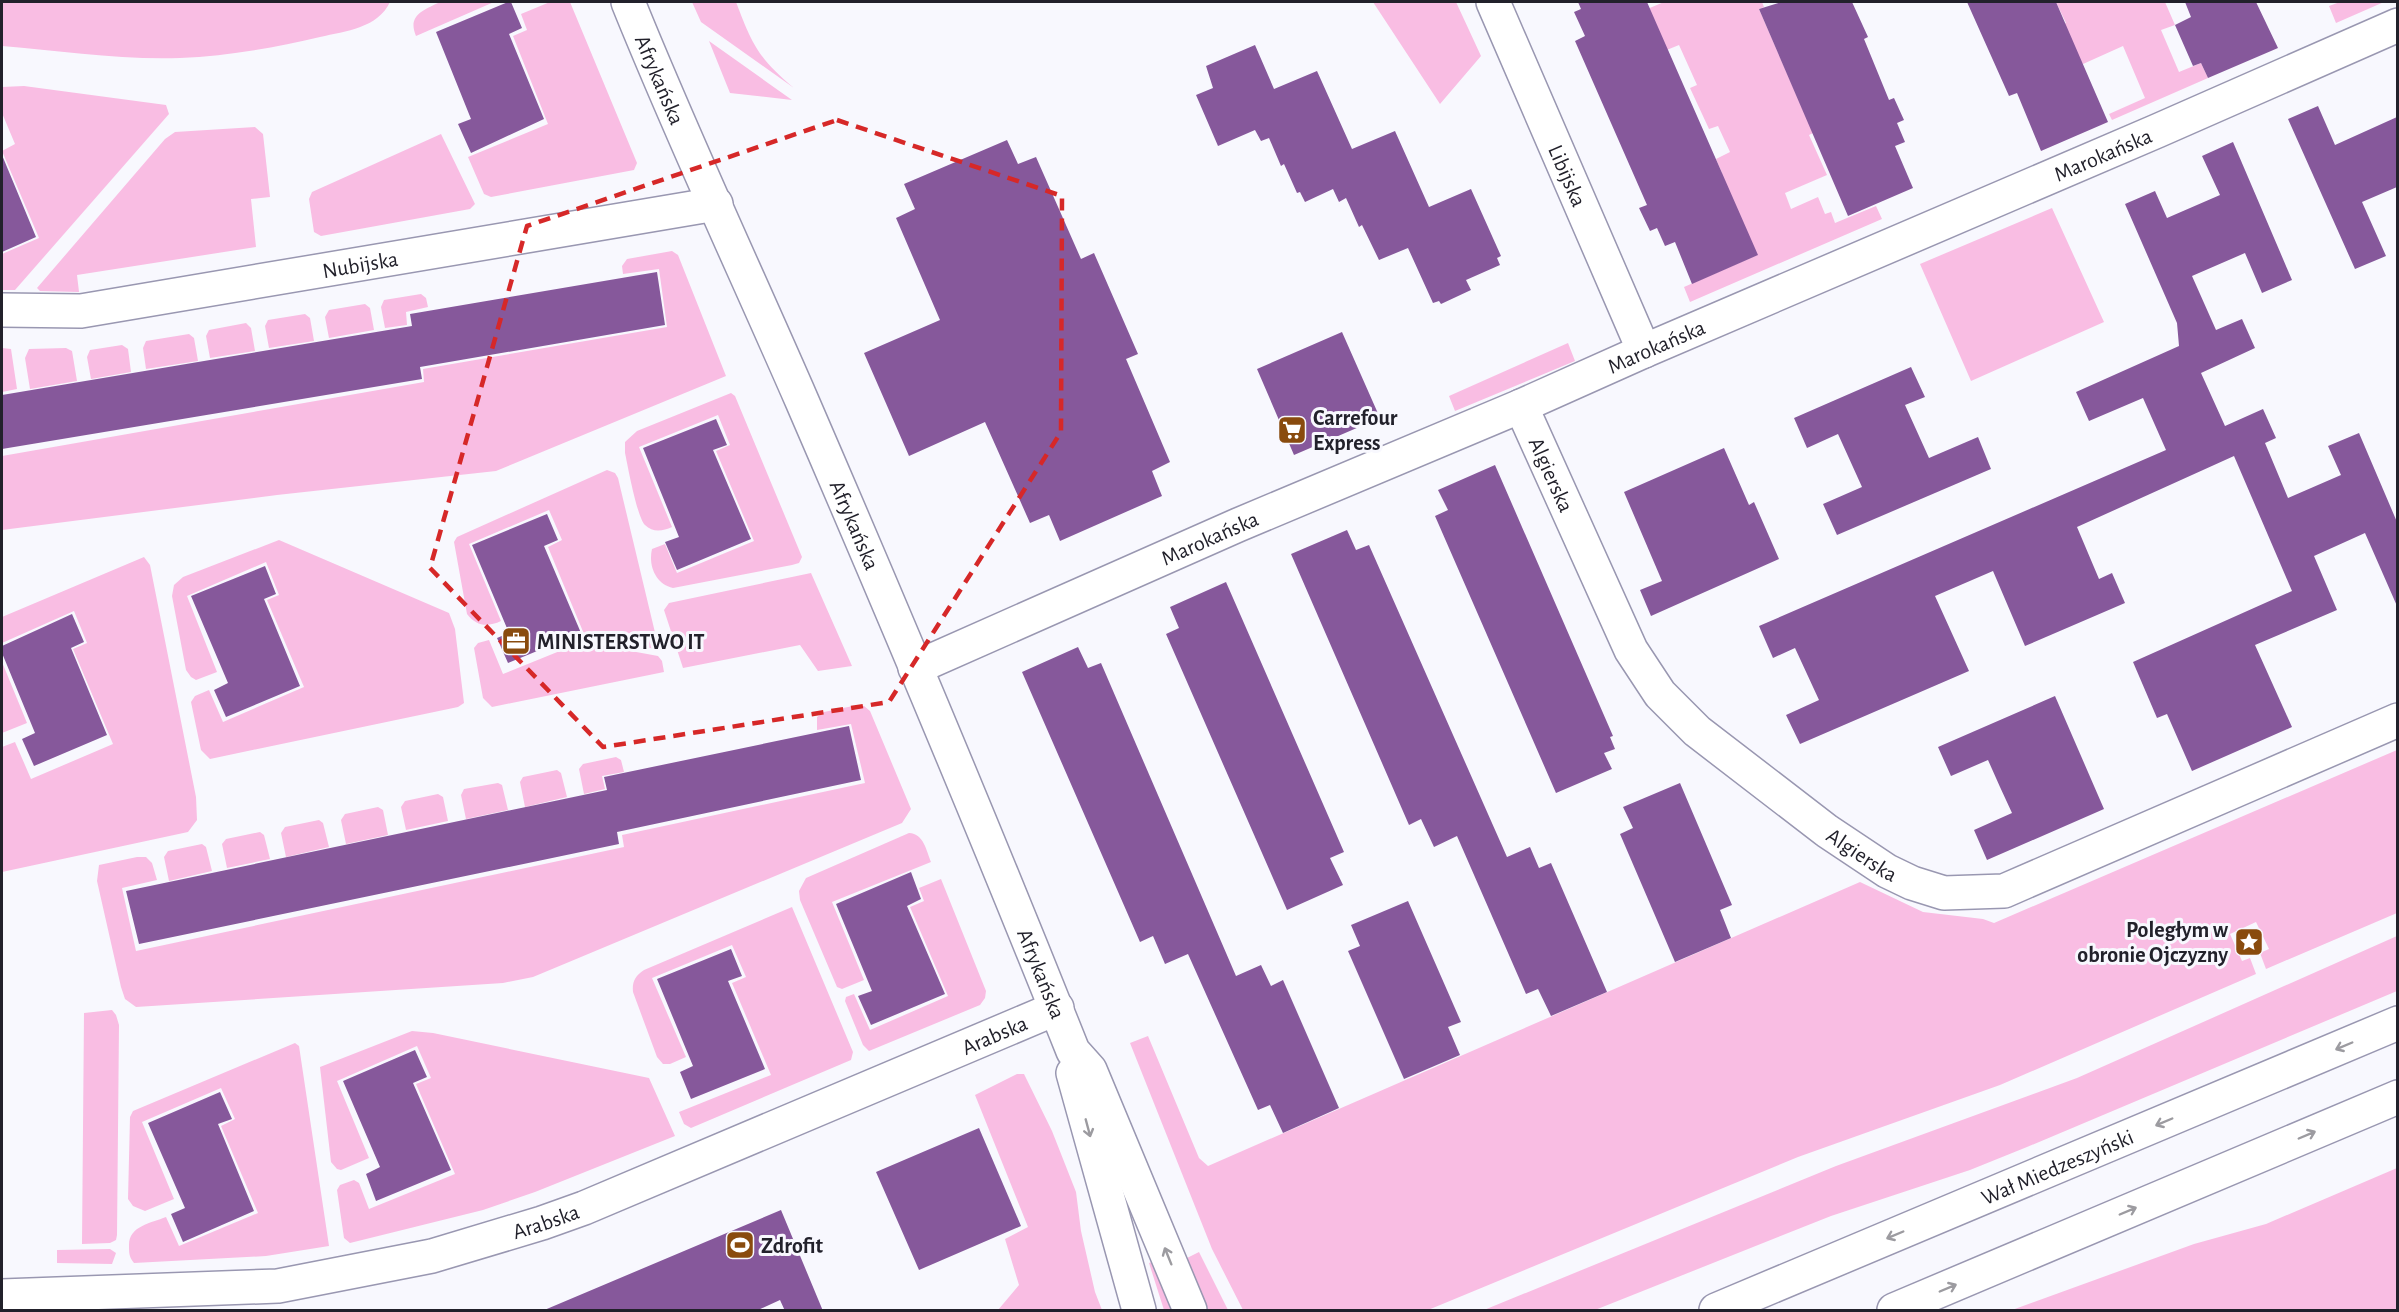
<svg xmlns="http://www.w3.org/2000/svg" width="2399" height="1312" font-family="'Alegreya Sans',sans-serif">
  <rect width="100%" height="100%" fill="#f8f8fe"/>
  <path fill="#f9bde3" d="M2,2h388c-12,26 -44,29 -70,35 -46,11 -93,19 -140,21 -59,2 -120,-7 -178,-12z
    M440,2h54l-78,34c-9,-21 8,-26 24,-34z
    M550,2h20l67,161 -3,7 -143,27 -7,-3 -16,-37 80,-33 -35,-88 14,-6 -6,-16z
    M692,2h44c16,42 22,56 58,86l-93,-66z
    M1373,2h83l25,54 -41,48z
    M1664,2h98l2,5 -5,2 54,124 -4,2 18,40 -42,18 6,16 27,-12 7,17 6,-2 4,11 41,-17 6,13 -192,83 -6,-15 73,-32 -52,-74 17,-8 -6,-14 14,-7 -12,-26 -9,3 -19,-41 7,-3 -18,-40 -27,11 -19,-41z
    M2056,2h109l10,23 -14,5 18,42 22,-9 7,15 -96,42 -3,-6 36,-16 -22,-52 -40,18 -34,-33 17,-8z
    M2340,2h44l-48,21 -7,-17z
    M709,41l83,59 -62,-7z
    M24,86l142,19 3,9 -154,176h-13v-36l37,-16 -37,-87 13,-7 -13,-31v-26z
    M255,127l8,7 7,63 -19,2 5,48 -179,28 2,17 -39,-1 -3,-3 128,-149 10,-7z
    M441,134l34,70 -5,5 -149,27 -7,-4 -5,-33 3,-7z
    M2052,208l52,114 -133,59 -51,-117z
    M672,251l6,4 48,121 -230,95 -219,24 -275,35v-74l422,-74 -1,-13 244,-42 -8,-58 -36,5 -1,-8 5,-7z
    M421,294l5,4 2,9 -22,5 1,13 -22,3 -4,-21 3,-7z
    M365,304l5,4 4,22 -45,8 -4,-21 4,-7z
    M305,314l5,4 4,23 -45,7 -4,-22 3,-6z
    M246,323l5,5 4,23 -45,7 -4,-22 3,-6z
    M189,334l5,4 4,23 -52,8 -3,-21 3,-7z
    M1568,343l7,18 -120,50 -6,-15z
    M122,345l6,4 3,23 -40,7 -4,-22 3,-7z
    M2,348l9,1 6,40 -15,3z
    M66,348l6,3 5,30 -47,8 -5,-31 4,-9z
    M731,393l4,3 67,161 -3,6 -7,2 -119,23c-17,-4 -25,-22 -21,-39l13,-5 12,29 77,-32 -38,-90 14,-6 -12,-30 -79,32 33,80c-9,4 -19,6 -27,-2 -8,-8 -17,-58 -20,-72v-11l12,-11z
    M607,470l8,3 3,5 40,167 -3,4 -71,-15 -36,-87 14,-7 -13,-30 -80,34 32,77c-13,6 -24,6 -34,-7l-13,-72 3,-5z
    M279,540l170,73 6,16 9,74 -6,4 -248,52 -9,-9 -10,-48 4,-6 14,-6 14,32 81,-35 -37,-87 12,-5 -13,-33 -79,34 30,76 -21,8 -5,-3 -5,-7 -14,-74 2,-11 9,-8z
    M144,557l6,8 46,232 1,23 -9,12 -186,40v-125l13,-5 16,37 82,-35 -40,-95 14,-6 -13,-32 -72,32v-26z
    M811,573l41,93 -34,5 -18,-26 -117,23 -19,-58 5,-7z
    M489,640l14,34 79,-32 76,14 4,5 2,11 -172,35 -9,-9 -9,-50 4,-5z
    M2,662l25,61 -25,10z
    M853,706h11l6,5 41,98 -9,14 -333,139 -36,15 -30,6 -367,24 -11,-8 -4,-12 -24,-106 2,-16 38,-8h9l6,6 5,17 -35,8 14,63 488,-104 -2,-12 243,-52 -14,-59 -34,6v-13l7,-5z
    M2397,750v163l-131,56 -6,-16 9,-4 -13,-27 -26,12 12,27 8,-3 6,16 -256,111 -202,72 -370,153h-185l-31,-61 -82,-206 18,-7 51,122 9,8 652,-284 63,30 60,7 11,4z
    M616,757l5,3 3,12 -22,4 3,13 -21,5 -5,-25 4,-5z
    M557,770l4,3 6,24 -42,10 -5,-25 3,-5z
    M498,783l4,2 6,25 -42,9 -5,-24 3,-6z
    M438,794l5,3 5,24 -42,9 -5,-23 4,-6z
    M378,807l5,3 5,25 -42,9 -5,-24 4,-6z
    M319,820l4,3 6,24 -43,10 -5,-24 4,-6z
    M260,832l4,3 6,24 -43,9 -5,-24 4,-5z
    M909,833c15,1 17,17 22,29l-99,40 32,78 -22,9 -5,-2 -37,-87 -1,-9 7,-13z
    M202,844l4,3 6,24 -43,10 -5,-24 4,-6z
    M941,879l45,112 -1,7 -5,7 -111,46 -6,-6 -18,-44 1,-4 8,-3 16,36 78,-34 -38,-89 14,-6 -5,-13z
    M792,907l61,145 -2,8 -160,68 -7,-4 -5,-12 92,-37 -39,-92 14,-6 -14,-32 -80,33 34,79 -16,7h-7l-6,-7 -24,-65c-1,-10 2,-16 11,-22z
    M2397,936v55l-370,156 -57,23 -139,46 -236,94h-111l352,-144 241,-88z
    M112,1010l4,5 3,10 -2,210 -1,5 -6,3 -28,1 2,-231z
    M412,1031l21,2 216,45 26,58 -140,56 -52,18 -133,33 -6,-5 -7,-48 3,-5 14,-5 5,3 10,26 86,-35 -39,-90 15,-6 -14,-32 -80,35 32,77 -28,12 -4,-1 -6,-7 -11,-95z
    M295,1043l4,3 30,200 -63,10 -132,7c-5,-6 -5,-10 -5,-18 0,-19 22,-22 37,-28l13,29 79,-33 -37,-87 14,-7 -14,-31 -79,34 32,77 -29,12 -12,-5 -5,-7 2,-82 3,-6z
    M1017,1074h7l28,57 24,61 5,39 14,61 7,18h-104l21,-25 -14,-46 23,-12 -53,-132z
    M2397,1168v142h-385l182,-66 72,-20z
    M110,1249l6,4 -4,11 -55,-1v-13z
    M1199,1252l29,58h-20l-21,-52z
    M1155,1261l21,49h-12l-15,-47z"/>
  <path fill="#86589b" d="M508,2h3l11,26 -13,6 35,85 -73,34 -13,-29 13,-5 -35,-87z
    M1578,2h69l111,253 -66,29 -17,-42 -10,4 -8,-18 -7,3 -11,-23 8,-3 -72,-164 10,-5 -11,-24 7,-3z
    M1782,2h70l16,35 -4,2 25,61 5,-2 10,22 -7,3 8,19 -10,4 18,42 -65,28 -89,-207z
    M1967,2h89l52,120 -67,29 -24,-58 -8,3z
    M2185,2h71l22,46 -70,30 -7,-15 -8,3 -18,-41 16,-8z
    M1255,45l19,44 43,-18 35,78 43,-18 34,76 42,-18 30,67 -4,2 3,7 -34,15 5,10 -30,14 -2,-3 -6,2 -25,-55 -29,12 -17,-35 -3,2 -13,-29 -7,4 -6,-13 -28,13 -5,-10 -3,1 -13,-29 -3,2 -12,-28 -8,3 -6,-11 -37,16 -22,-51 17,-7 -7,-22z
    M2318,106l17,39 62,-28v70l-35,15 24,54 -31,13 -67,-150z
    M1007,140l11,24 18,-7 45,102 13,-6 44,101 -12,5 44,103 -18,9 10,25 -102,45 -11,-26 -19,8 -45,-101 -76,34 -45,-103 76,-33 -44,-102 19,-9 -11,-25z
    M2233,142l59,138 -30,13 -17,-40 -53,23 24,54 26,-11 13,29 -54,25 24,53 38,-17 13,29 -11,5 23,55 53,-23 -13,-29 31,-13 38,89v84l-32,-73 -51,23 23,54 -82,35 37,82 -100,44 -25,-57 -10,4 -24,-56 159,-71 -58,-135 -157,71 22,52 13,-6 13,30 -100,43 -32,-75 -58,25 34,75 -169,73 -14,-29 33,-15 -24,-52 -22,10 -14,-32 407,-176 -23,-52 -54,23 -13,-29 103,-46 -2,-23 -52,-119 30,-13 12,27 53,-23 -18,-39z
    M2,155l34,82 -34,15z
    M657,272l8,53 -245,42 2,12 -420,70v-54l410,-69 -2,-12z
    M1342,332l38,86 -86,37 -37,-86z
    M1911,367l14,30 -20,8 24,53 49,-21 13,32 -154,66 -14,-31 39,-17 -24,-53 -31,14 -13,-30z
    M716,419l11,26 -14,5 38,89 -74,31 -12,-28 14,-5 -36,-89z
    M1724,448l25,57 5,-3 25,57 -128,57 -11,-26 22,-9 -38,-89z
    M1495,465l118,271 -3,1 5,12 -11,4 8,16 -56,24 -121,-277 13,-6 -10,-20z
    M547,514l11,26 -14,6 37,87 -73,30 -11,-25 12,-5 -37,-88z
    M1347,530l9,20 13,-5 138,312 23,-10 9,21 12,-5 56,129 -56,24 -13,-27 -12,5 -69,-158 -23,11 -13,-28 -12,6 -118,-271z
    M265,566l11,28 -12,5 36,87 -74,31 -12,-27 14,-7 -37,-87z
    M1226,582l118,270 -14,6 13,27 -56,25 -121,-276 13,-6 -9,-21z
    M72,614l12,28 -13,6 36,87 -73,31 -12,-27 13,-6 -33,-80v-7z
    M1078,647l10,21 13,-5 135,313 25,-11 10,21 12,-6 56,128 -56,25 -13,-28 -12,5 -70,-156 -23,10 -12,-28 -13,6 -118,-270z
    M2055,696l49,113 -117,51 -13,-30 38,-17 -12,-26 -12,-27 -37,16 -13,-29z
    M849,726l12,54 -244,52 2,12 -480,100 -13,-53 481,-101 -3,-13z
    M1680,783l52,122 -12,5 11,28 -56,24 -55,-128 13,-6 -10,-21z
    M911,872l10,27 -14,7 38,88 -74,31 -13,-29 14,-5 -36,-87z
    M1408,901l53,121 -13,5 12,28 -56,24 -56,-128 12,-5 -9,-21z
    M731,949l11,27 -14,5 37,88 -74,30 -11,-27 13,-6 -36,-87z
    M415,1050l12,27 -14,6 38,87 -75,31 -10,-27 14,-7 -37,-86z
    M220,1092l12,27 -14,5 36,87 -71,31 -12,-28 14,-6 -37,-85z
    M979,1128l42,98 -102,44 -43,-98z
    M781,1210l42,101h-38l-5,-11 -24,11h-214z"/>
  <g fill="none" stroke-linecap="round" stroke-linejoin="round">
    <g stroke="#9997b1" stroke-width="36">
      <g id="minor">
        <path id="s1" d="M628,2c54,134 116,266 174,399 93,215 184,432 271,650l17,19 100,240"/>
        <path id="s2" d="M1493,2l151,349"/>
        <path id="s3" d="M2,310l79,1 635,-107"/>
        <path id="s4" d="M1521,406l110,244 29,44 37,37 130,100 60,40 25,12 32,10 60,-2 394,-171"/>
        <path id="s5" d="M915,668l323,-143 283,-119 123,-55 513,-220 241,-106"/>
        <path d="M1073,1073l66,237"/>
        <path id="s6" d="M2,1296l276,-10 154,-30 110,-33 42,-15 473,-200"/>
      </g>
    </g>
    <g stroke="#9997b1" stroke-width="36">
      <g id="secondary">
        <path id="s7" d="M1716,1310l682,-287"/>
        <path d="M1894,1310l504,-213"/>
      </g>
    </g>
    <use href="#minor" stroke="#fff" stroke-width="33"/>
    <use href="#secondary" stroke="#fff" stroke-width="33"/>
  </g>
  <defs><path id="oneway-shaft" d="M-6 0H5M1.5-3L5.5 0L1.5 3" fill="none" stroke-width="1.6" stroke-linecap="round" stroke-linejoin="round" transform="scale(1.5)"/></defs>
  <g stroke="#9c9ba0">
    <use href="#oneway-shaft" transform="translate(2344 1046) rotate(157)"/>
    <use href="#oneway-shaft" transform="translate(2164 1122) rotate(157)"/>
    <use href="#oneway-shaft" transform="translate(1088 1128) rotate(75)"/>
    <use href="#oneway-shaft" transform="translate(2307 1135) rotate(-23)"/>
    <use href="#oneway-shaft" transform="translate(2128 1211) rotate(-23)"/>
    <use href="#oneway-shaft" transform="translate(1895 1235) rotate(157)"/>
    <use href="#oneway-shaft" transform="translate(1168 1256) rotate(-112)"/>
    <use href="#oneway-shaft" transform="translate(1948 1288) rotate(-23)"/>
  </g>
  <path fill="none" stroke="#d62828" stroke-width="4.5" stroke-dasharray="12 8" stroke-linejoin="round" d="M837,120l225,76 -1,236 -172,270 -286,45 -173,-179 97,-342z"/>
  <defs>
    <g id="supermarket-square" transform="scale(1.5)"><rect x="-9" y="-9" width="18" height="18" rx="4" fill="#894b0e" stroke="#f8f8fe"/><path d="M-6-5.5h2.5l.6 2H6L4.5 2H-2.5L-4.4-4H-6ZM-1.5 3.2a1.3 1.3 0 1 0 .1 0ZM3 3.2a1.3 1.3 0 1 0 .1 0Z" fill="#fff"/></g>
    <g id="office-square" transform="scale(1.5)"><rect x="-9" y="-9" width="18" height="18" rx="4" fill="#894b0e" stroke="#f8f8fe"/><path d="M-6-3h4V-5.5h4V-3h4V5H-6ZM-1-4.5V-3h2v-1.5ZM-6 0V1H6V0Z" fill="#fff"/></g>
    <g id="sight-square" transform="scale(1.5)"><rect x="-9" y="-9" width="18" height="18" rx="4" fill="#894b0e" stroke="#f8f8fe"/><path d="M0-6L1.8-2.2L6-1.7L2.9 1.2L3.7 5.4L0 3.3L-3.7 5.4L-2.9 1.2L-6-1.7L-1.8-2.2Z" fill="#fff"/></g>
    <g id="stadium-square" transform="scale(1.5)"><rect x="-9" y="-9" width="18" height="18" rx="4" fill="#894b0e" stroke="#f8f8fe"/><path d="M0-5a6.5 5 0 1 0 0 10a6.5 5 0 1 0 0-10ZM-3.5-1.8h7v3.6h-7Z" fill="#fff"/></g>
  </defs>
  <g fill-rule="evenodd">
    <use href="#supermarket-square" x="1292" y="430"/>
    <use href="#office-square" x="516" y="641"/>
    <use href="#sight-square" x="2249" y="942"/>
    <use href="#stadium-square" x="740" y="1245"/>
  </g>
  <g text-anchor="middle" stroke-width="6" stroke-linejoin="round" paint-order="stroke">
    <g font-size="22" fill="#22212b" stroke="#f8f8fe">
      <text dy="8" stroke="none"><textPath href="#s1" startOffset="84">Afrykańska</textPath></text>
      <text dy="8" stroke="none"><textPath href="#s5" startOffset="1294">Marokańska</textPath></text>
      <text dy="8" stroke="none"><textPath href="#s2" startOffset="189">Libijska</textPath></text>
      <text dy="8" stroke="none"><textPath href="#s3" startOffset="362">Nubijska</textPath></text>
      <text dy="8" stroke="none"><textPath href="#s5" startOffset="808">Marokańska</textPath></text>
      <text dy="8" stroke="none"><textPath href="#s4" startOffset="75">Algierska</textPath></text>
      <text dy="8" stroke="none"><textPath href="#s1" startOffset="570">Afrykańska</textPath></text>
      <text dy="8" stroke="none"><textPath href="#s5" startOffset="322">Marokańska</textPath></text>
      <text dy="8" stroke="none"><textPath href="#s4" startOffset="579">Algierska</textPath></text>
      <text dy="8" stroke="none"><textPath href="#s1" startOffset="1056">Afrykańska</textPath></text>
      <text dy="8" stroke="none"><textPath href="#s6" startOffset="1038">Arabska</textPath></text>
      <text dy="8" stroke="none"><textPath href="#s7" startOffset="370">Wał Miedzeszyński</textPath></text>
      <text dy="8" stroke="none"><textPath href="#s6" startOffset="552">Arabska</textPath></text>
    </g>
    <g font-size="22" font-weight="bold" fill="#22212b" stroke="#f8f8fe" text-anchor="start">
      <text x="1313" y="425">Carrefour<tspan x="1313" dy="25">Express</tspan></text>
      <text x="537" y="649">MINISTERSTWO IT</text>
      <text x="2228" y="937" text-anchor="end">Poległym w<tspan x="2228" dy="25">obronie Ojczyzny</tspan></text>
      <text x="761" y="1253">Zdrofit</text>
    </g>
  </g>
  <rect width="2399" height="1312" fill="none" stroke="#22212b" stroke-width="6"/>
</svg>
